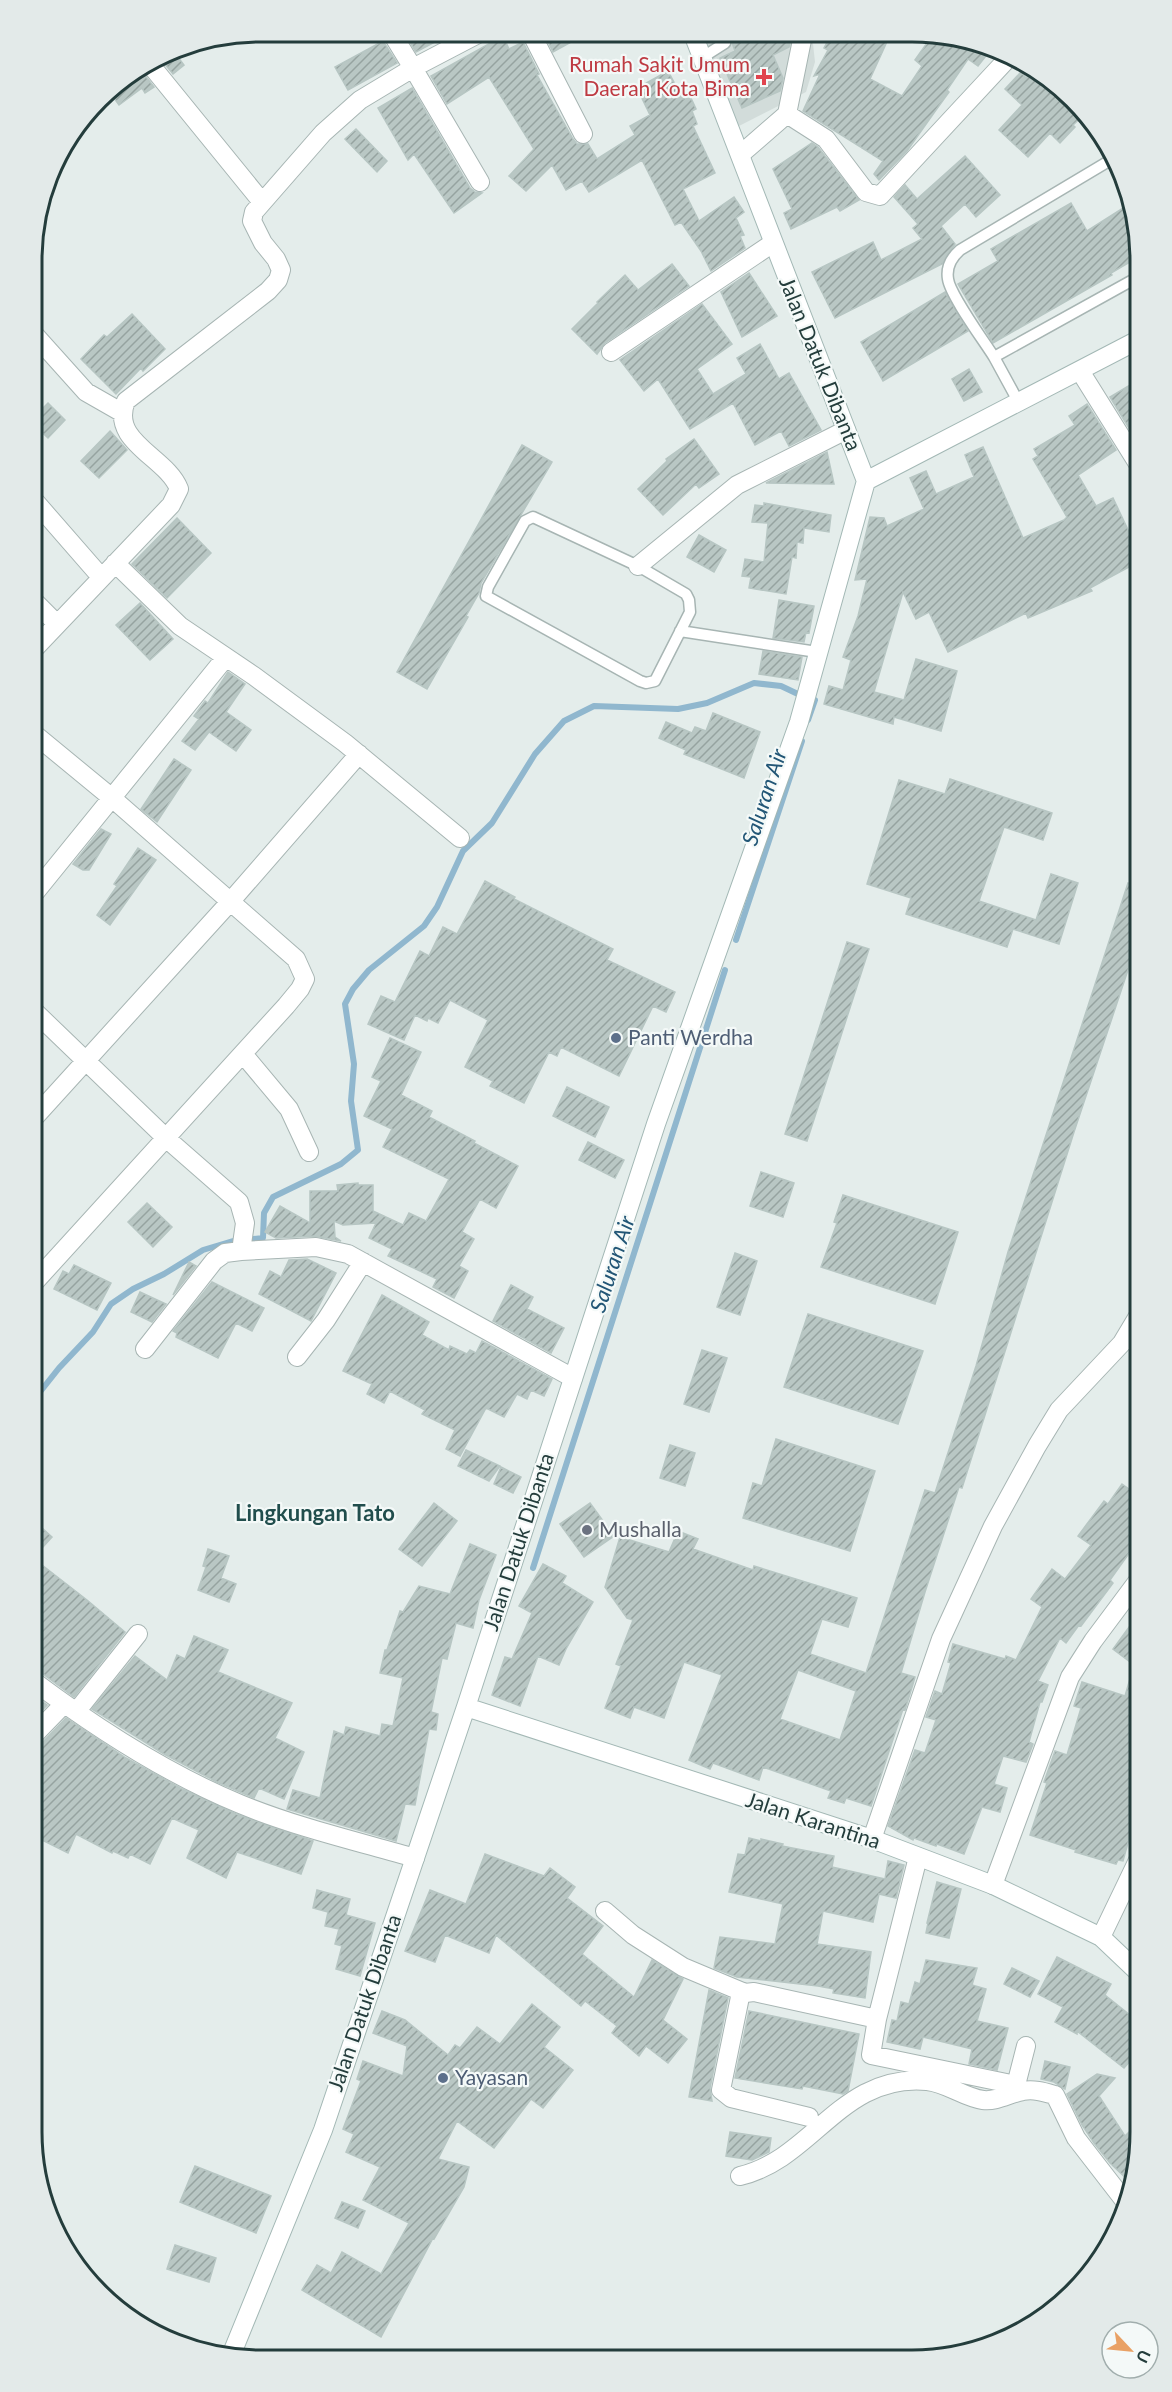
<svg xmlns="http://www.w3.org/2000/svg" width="1172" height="2392" font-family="Lato,sans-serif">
  <defs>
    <pattern id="building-hatch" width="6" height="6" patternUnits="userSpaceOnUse" patternTransform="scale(1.5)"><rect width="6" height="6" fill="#b9c7c4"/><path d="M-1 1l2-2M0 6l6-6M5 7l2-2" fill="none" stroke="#96a3a0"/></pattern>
  </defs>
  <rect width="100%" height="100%" fill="#e4edeb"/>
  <path fill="#d2dcda" d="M697,34l115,1 3,27 -9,30 -67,34z"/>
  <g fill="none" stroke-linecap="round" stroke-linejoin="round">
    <path stroke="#90b7ce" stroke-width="6" d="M808,720l7,-20
      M736,940l66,-199
      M253,1239l10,-1 1,-25 9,-16 68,-33 17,-14 -7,-49 3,-37 -9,-60 8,-15 16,-19 55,-44 13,-19 26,-56 29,-28 43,-69 29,-33 30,-15 84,3 29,-6 47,-20 27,3 19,9
      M32,1402l27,-34 34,-36 18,-28 22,-15 31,-15 39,-24 30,-9
      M533,1568l192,-598"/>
  </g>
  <path fill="url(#building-hatch)" stroke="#b7c6c3" stroke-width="1.5" fill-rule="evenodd" d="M404,32l48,1 -36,19z
    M544,33l42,1 -33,18z
    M729,34l63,1 -3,12 -16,8 10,23 -3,13 -38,17 -22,-50 15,-7z
    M831,35h59l-20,44 32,17 20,-30 -7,-6 17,-24 12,8 6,-8h7l35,12 -14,18 -10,-7 -21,31 2,2 -13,18 -29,41 -28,29 -5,-6 9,-13 -80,-50 17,-37 -6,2 14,-26 -4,-2z
    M503,36l6,13 14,-7 16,32 -2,1 36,64 4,5h11l9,15 38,-24 -5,-9 20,-11 -13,-27 31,-17 15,28 7,-3 6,13 -4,2 5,13 -4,2 22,47 -32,16 16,32 35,-24 10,15 -8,6 8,17 -4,1 5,12 -34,23 -10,-20 -20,-29 -6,3 -33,-65 -53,32 -7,-11 -16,9 -14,-25 -26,26 -17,-15 25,-27 -45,-72 -42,27 -16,-28z
    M383,41l14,22 -49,27 -13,-23z
    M172,49l12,16 -11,9 -14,-17z
    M140,69l14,18 -9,6 -3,-5 -23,17 -11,-15z
    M1034,69l29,19 22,26 -12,11 2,2 -15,16 -10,-10 -22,24 -29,-27 23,-25 -17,-16 16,-17 5,6z
    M412,88l58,100 5,4 7,1 -28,20 -40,-59 -6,6 -30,-52z
    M356,129l31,32 -10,11 -32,-33z
    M812,143l6,4 41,53 -19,11 -3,-4 -46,22 -7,-16 8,-4 -19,-40z
    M965,156l35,39 -24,22 -11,-13 -24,22 14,18 -13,20 -107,54 -23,-46 61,-30 8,18 41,-21 -9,-11 5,-4 -24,-27 11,-12 12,14z
    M1071,203l16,28 44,-28 9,53 -29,17 1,2 -119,68 -35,-59 40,-23 -7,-12z
    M672,264l17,22 -84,57 -8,11 -25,-25 26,-26 -1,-1 28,-27 13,15z
    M749,273l28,43 -35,21 -21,-45z
    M945,292l23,39 -85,50 -22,-39z
    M702,304l30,40 -35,25 16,25 33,-20 -9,-16 23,-14 19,35 10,-6 32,57 -32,16 -8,-15 -26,14 -22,-42 -43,26 -32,-50 -14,12 -24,-31z
    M132,314l33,35 -22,22 -2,-3 -25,26 -35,-35 23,-24 3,2z
    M969,369l13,23 -18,9 -12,-22z
    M1140,379v55l-5,4 -25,-41z
    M48,403l17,17 -17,18 -15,-14v-6z
    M1087,404l29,46 -38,25 18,31 17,-8 17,36 10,-6v33l-50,27 2,3 -64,27 -2,-5 -78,39 -19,-40 -13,7 -13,-27 -29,100 30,8 12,-41 41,12 -16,60 -47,-14 -1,7 -69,-20 5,-18 14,4 8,-30 -8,-3 15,-41 9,-37 -12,1 15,-63 14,1 3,8 37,-17 -14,-31 16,-7 10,23 38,-17 -9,-22 18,-8 40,91 41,-18 3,-3 -34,-58 5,-3 -4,-7 41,-24 -6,-9z
    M110,431l17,19 -28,28 -18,-17z
    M694,439l25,35 -20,14 -3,-4 -33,31 -25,-26 29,-28 -1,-2z
    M522,445l30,17 -71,121 -2,10 -13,23 2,1 -41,72 -30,-17z
    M827,452l7,32 -68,-1z
    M764,503l67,12 -2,17 -25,-4 -1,15 -6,-1 -1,16 -4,-1 -6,37 -37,-6 2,-11 -9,-1 3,-17 19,3 4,-39 -16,-1 3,-17 9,1z
    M177,518l34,35 -44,45 -35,-34z
    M699,535l27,15 -12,22 -27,-15z
    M779,600l35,6 -5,27 -3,-1 -2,10 -31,-4z
    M140,603l33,36 -23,21 -34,-35z
    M763,651l39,6 -4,23 -39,-6z
    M228,672l17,12 -19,28 25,18 -15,21 -27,-19 -14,18 -13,-9 17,-22 -5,-3 11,-15 3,2z
    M713,713l47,19 -16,46 -60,-24 2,-4 -27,-12 7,-16 26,11 3,-6 11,4z
    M174,759l17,11 -34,52 -16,-13z
    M950,779l102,34 -9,27 -39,-13 -25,74 57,19 15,-46 27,9 -19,61 -46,-15 -6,18 -101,-33 5,-16 -44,-14 32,-104 46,14z
    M101,829l10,5 -22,36h-6l-10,-6z
    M138,848l18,12 -46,65 -13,-10 20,-29 -3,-2z
    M485,881l30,16 -1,2 99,50 -6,11 68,32 -9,20 -13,-6 -34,70 -58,-29 -4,9 -8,-4 -25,51 -34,-17 3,-5 -28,-14 23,-47 -38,-20 -12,23 -10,-5 -1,3 -12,-6 -11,25 -36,-16 13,-28 14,6 25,-51 9,5 14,-29 14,7z
    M1128,883l12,4v47l-66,198 -112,356 -3,-1 -34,105 -24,81 14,4 -2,7 -8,26 -2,-1 -32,97 -25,-8 -2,5 -16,-5 3,-7 -68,-24 -4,13 -46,-17 -3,6 -21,-9 33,-85 -38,-13 -20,56 -30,-11 -4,11 -25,-10 16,-42 -5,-2 17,-44 -6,-2 -22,-31 15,-50 49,15 9,-21 20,8 -5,10 60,21 1,-4 103,32 -9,29 -26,-8 -12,35 56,19 59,-183 10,3 41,-127 32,-114zM798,1670l58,21 -16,49 -60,-21z
    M847,942l22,7 -62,192 -22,-7z
    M390,1038l31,14 -20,43 31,16 -3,6 46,24 -1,2 44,23 -22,42 -16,-9 -18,33 12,7 -15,27 9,5 -14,27 -21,-11 4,-8 -49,-23 4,-7 -23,-11 7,-15 -33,2 -9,-4 1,16 6,4 -26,-5 -39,2 -11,-6 15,-26 30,17v-32h28l-1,-6 21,-2v2h15v26l30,14 6,-12 17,8 23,-42 -66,-32 9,-18 -28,-13 17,-35 -9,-4z
    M567,1087l42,20 -14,30 -42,-21z
    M588,1142l36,18 -9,18 -36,-18z
    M761,1172l33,11 -11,34 -33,-11z
    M843,1195l115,37 -23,72 -114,-37 16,-44 -3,-1z
    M147,1203l25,24 -19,20 -25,-25z
    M735,1253l22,8 -17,54 -23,-8z
    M307,1259l29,14 -25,48 -52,-27 11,-23 11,6 8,-17z
    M189,1262l7,4 -23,29z
    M74,1265l37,18 -14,27 -43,-21 9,-18 6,3z
    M212,1282l52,26 -12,23 -16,-8 -18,35 -42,-21 1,-4 -4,-2z
    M511,1285l22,12 -6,12 37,19 -13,25 -58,-32z
    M140,1292l26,12 -14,18 -21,-10z
    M382,1295l47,27 -7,13 27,15 1,-4 17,8 3,-4 6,3 6,-12 70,38 -8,17 -13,-6 -4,9 -10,-5 -13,23 -18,-9 -26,48 -14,-7 9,-19 -33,-16 3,-4 -35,-19 -6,12 -17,-9 5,-10 -29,-13z
    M808,1314l115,37 -25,73 -114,-37z
    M702,1350l25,8 -18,54 -25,-8z
    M776,1439l99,32 -25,80 -107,-33 10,-35 9,3z
    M670,1445l25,8 -10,33 -25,-8z
    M466,1450l34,16 -11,15 -31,-15z
    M501,1467l20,10 -8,16 -19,-9z
    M1122,1484l18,13v41l-30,42 3,3 -32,43 -2,-1 -13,18 -6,-5 -22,43 10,4 -6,17h-2l-11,40 4,2 -7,18 -23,-6 -9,28 13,4 -7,24 -18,-5 -18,47 -27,-10 -1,2 -22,-8 -1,2 -25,-14 27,-76 10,3 11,-33 -10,-3 9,-26 7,3 9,-31 -3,-1 5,-18 52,15 1,-3 10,4 26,-53 -11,-8 21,-30 13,10 26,-34 -13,-9 26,-35 4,3z
    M434,1503l23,18 -35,45 -23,-17z
    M590,1503l24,33 -30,21 -24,-33z
    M32,1519l20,18 -19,21 54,42 38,32 -51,65 -35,-26 -7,-2z
    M470,1544l26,11 -17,45 -6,28 -17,-5 -9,36 -5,-1 -11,54 7,2 -2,16 -7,-1 -14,76 -10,-1 -9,37 -109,-32 6,-19 27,8 14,-67 10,4 2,-8 34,9 2,-12 11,2 10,-48 -23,-5 5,-23h2l13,-39 3,1 16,-26 31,8z
    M208,1549l21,7 -8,22 15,6 -7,18 -31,-12 8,-23 -3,-1z
    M543,1564l23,12 -4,7 31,19 -27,47 -7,16 -21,-9 -18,50 -28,-11 13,-38 7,2 20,-46 -13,-7z
    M1140,1612v188l-17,61 -5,-1 -2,4 -41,-12 1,-2 -46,-15 17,-52 -3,-1 11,-31 12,4 14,-47 -7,-2 8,-24 43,14 9,-31 -21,-16z
    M194,1636l34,14 -10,22 74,31 -17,35 29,14 -20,47 -25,-11 -5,10 -37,-16 -53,-28 -72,-45 43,-53 32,24 10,-25 8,4z
    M32,1694l15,11 -15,16z
    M66,1718l60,40 54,30 56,26 77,27 -12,33 -64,-22 -11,26 -39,-20 12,-28 -27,-12 -22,46 -20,-10 -2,4 -15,-7 -1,2 -36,-19 -8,19 -36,-18v-87l8,-3z
    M749,1838l12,3v-2l22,5 -1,2 52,10 -2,11 53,12 3,-18 16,4 -8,33 -17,-4 -6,28 -50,-11 -6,33 54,8 -6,46 -32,-5 1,-4 -16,-3 -81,-9 -23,-9 6,-31 55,7 8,-40 -54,-12 9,-38 7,1z
    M485,1854l59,22 6,-8 25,19 -8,11 36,28 -21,28 52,43 18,-37 31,19 -20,41 24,19 -19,24 -22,-17 -7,10 -27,-23 5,-7 -32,-25 -4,5 -85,-71 -7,18 -44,-18 -10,27 -30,-11 25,-61 36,14z
    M937,1882l24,7 -12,49 -23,-5 2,-10h-1z
    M317,1890l33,9 -4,16 29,8 -15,53 -24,-7 6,-23 -7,-2 4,-15 -14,-3 3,-14 -15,-4z
    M1057,1957l54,27 -6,11 35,28v46l-9,-9 -7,8 -47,-37v3l-22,-12 8,-15 -25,-13z
    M926,1960l51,8 -5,17 14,4 -9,32 31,7 -11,42 -28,-6 3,-15 -49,-12 -3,12 -33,-7 5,-22 5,1 4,-19 8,2 6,-22 5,2z
    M1012,1968l27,13 -9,16 -26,-13z
    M709,1990l19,8 -18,90 2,13 -23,-4z
    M532,2004l28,23 -16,20 29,23 -30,38 -12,-9 -37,49 -37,-27 -19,38 31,8 -5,20 -30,52 -1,-1 -52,99 -79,-47 15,-25 14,8 11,-21 39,22 28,-51 -46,-23 17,-33 -34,-15 8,-18 -11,-5 18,-48 -4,-2 6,-18 40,15 4,-30 -34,-13 9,-22 23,9 43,35 7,-10 5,3 17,-21 23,17z
    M749,2011l110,23 -11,57 -5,3 -40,-8 -1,3 -67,-11z
    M1045,2061l25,6 -5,22 -11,-7 -13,-3z
    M1097,2074l18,4 -16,18 26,40 5,-5 10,10 -8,43 -22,-21 -16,-20 -12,-18 -15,-31z
    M730,2132l41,6 -2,14 -17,8 -26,-4z
    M195,2166l76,30 -15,37 -76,-31z
    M342,2202l23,9 -7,17 -23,-10z
    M175,2245l41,13 -7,24 -42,-13z"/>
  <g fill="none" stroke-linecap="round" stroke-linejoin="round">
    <g stroke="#a7b5b3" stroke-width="13">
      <path id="lane" d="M703,57l22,-14 -4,-9
        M994,357c-10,-16 -44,-62 -46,-78 -2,-12 3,-21 12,-29l154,-92
        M1018,401l-24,-44 146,-81
        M533,517l105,49 48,28 3,6 1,12 -35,69 -9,2 -6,-2 -154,-85 2,-9 37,-66z
        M680,631l137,21"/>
    </g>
    <g stroke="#a7b5b3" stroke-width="20">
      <path id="street" d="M391,32l22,36 67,-35
        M531,33l52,101
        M149,63l113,139
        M787,114l39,25 40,53 14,4 132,-142
        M741,154l46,-40 16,-79
        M33,333l53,59 35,20
        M611,352l162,-109
        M1080,371l60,96
        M33,499l68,78
        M115,563l65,63 74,50 91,67 115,95
        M638,566l99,-81 109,-55
        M33,600l24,24
        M33,650l138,-145 8,-16c-12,-32 -70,-47 -53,-88l142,-110 10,-11 3,-10 -5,-11 -13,-16 -11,-22 2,-9 69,-79 37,-33 53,-32 67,114
        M33,895l193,-238
        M33,1010l134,129 72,63 6,21 -4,28 75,-4 32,7 225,124
        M243,1054l46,55 20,43
        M33,1119l197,-217 129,-148
        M32,1285l254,-279 14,-17 5,-10 -9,-20 -184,-161 -79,-65
        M145,1349l69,-88 11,-8 16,-2
        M297,1357l29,-37 37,-58
        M32,1680c64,48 133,93 208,124 56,23 116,37 175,54
        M76,1712l62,-78
        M32,1737l32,-33
        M872,1839l69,-200 52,-113 44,-80 22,-36 63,-67 18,-30
        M918,1857l-41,162 -6,36 145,30 10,-39
        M993,1885l77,-208 23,-36 47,-63
        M605,1911l28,24 50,32 62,26
        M1101,1937l39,-81
        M809,2117l-78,-19 -10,-8 19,-93 5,-4 9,-1 123,27
        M740,2176c73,-17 101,-103 187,-95 20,2 36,16 56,19 14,2 27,-7 40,-9 11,-2 21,1 32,4l21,43 51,66"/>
    </g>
    <g stroke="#a3b8b5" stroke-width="20">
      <path id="secondary" d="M866,481l274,-142
        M466,1707l406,132 121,46 108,52 39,37
        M230,2358l93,-228 143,-423 190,-583 143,-402 67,-241 -173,-447"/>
    </g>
    <use href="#lane" stroke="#fff" stroke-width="10"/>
    <use href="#street" stroke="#fff" stroke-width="18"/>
    <use href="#secondary" stroke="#fff" stroke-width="18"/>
  </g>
  <path fill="#e0444e" stroke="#f4f9f8" stroke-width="2" d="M761 68h6v6h6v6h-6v6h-6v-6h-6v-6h6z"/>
  <g fill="#5c6f8a" stroke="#f4f9f8" stroke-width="2">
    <circle cx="616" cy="1038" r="6"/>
    <circle cx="443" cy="2078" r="6"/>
  </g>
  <circle fill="#6b7280" stroke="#f4f9f8" stroke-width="2" cx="587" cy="1530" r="6"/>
  <g text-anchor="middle" stroke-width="4.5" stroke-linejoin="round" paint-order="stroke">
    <g font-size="21" fill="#be3a42" stroke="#f4f9f8" text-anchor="end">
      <text x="750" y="72">Rumah Sakit Umum<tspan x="750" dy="24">Daerah Kota Bima</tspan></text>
    </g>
    <g font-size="21" fill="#243d3c" stroke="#f4f9f8">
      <text transform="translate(820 364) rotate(68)" y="7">Jalan Datuk Dibanta</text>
      <text transform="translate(519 1542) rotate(-72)" y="7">Jalan Datuk Dibanta</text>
      <text transform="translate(813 1821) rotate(18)" y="7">Jalan Karantina</text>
      <text transform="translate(365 2003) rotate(-71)" y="7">Jalan Datuk Dibanta</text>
    </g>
    <g font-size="21" fill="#4e5e75" stroke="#f4f9f8" text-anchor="start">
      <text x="628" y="1045">Panti Werdha</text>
      <text x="455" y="2085">Yayasan</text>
    </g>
    <g font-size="21" fill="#5b616d" stroke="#f4f9f8" text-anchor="start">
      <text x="599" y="1537">Mushalla</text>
    </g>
    <g font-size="22" font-style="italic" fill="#225676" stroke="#f4f9f8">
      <text transform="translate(764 797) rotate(-72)" y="8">Saluran Air</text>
      <text transform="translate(612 1264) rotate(-72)" y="8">Saluran Air</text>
    </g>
    <g font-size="22" font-weight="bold" fill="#214e4d" stroke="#f4f9f8">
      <text x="315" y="1521">Lingkungan Tato</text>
    </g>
  </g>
  <path d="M0 0H1172V2392H0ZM260 42H912A218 218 0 0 1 1130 260V2132A218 218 0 0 1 912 2350H260A218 218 0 0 1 42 2132V260A218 218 0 0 1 260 42Z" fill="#e3eae9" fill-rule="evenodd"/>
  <path fill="none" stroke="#243d3c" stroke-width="3" d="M260 42H912A218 218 0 0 1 1130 260V2132A218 218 0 0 1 912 2350H260A218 218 0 0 1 42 2132V260A218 218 0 0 1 260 42Z"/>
  <g transform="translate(1130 2350) rotate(116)"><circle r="28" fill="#f4f9f8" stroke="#a1aead" stroke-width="1.5"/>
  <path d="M0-4.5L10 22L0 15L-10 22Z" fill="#e9a165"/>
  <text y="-9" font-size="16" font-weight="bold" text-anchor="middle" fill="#243d3c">U</text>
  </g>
</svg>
